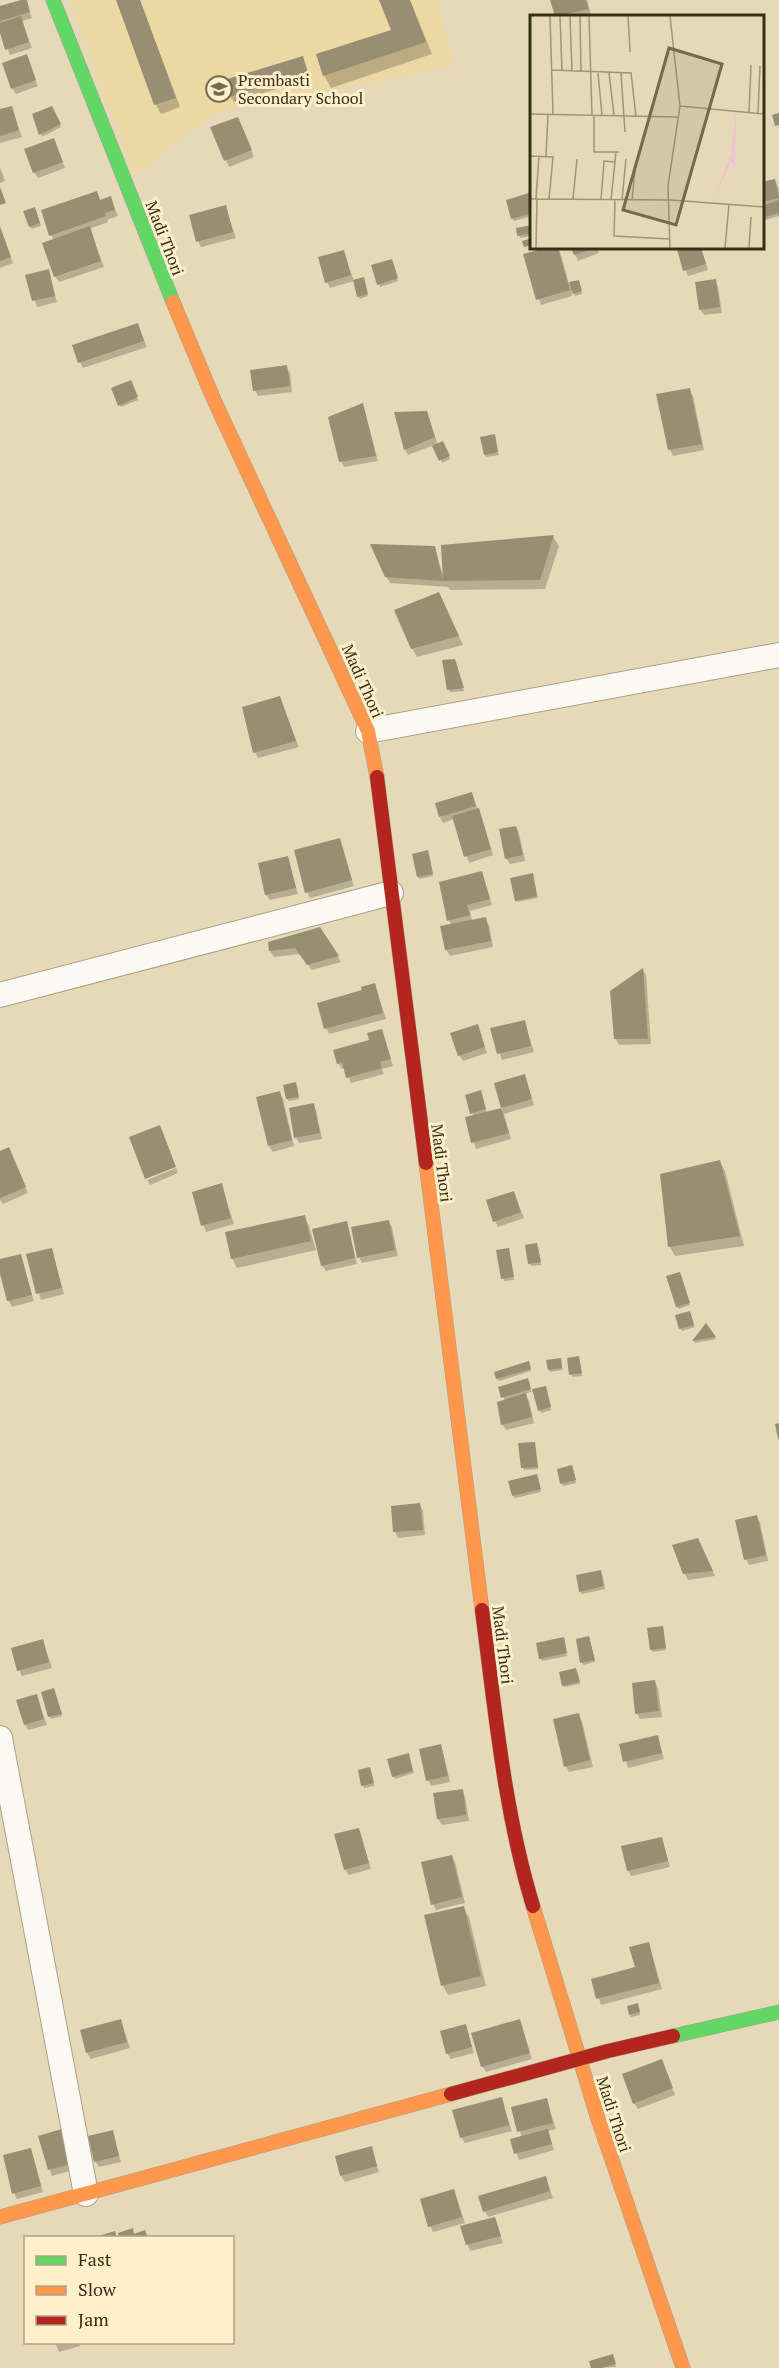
<svg xmlns="http://www.w3.org/2000/svg" width="779" height="2368" font-family="'PT Serif',serif">
  <rect width="100%" height="100%" fill="#e5d9b7"/>
  <path fill="#ecd8a3" d="M70,0h366l18,66 -238,47 -82,61z"/>
  <path fill="#0003" d="M25,0l7,18 -10,3 10,27 -22,7 -10,-26v-21z
    M118,0h22l40,107 -19,7 -5,-9z
    M381,0h29l22,54 -101,34 -7,-13 69,-44z
    M552,0h35l4,15 -35,1z
    M26,56l12,30 -22,8 -4,-6z
    M305,64l5,15 -76,23 -4,-6z
    M11,107l11,30 -22,6v-32z
    M51,108l10,19 -19,10 -8,-22z
    M241,124l13,33 -25,10 -17,-39z
    M54,140l11,28 -27,10 -4,-6z
    M0,167l5,14 -5,2z
    M775,180l4,9v27l-17,5v-37z
    M96,193l5,8 9,-3 8,18 -11,4 1,2 -19,7 15,38 -45,15 -4,-6 -1,-36 -3,-5z
    M532,195v21l-18,5 -2,-3z
    M225,206l11,32 -35,9 -3,-6z
    M36,211l5,15 -9,3 -2,-2z
    M0,226l13,37 -13,5z
    M532,226v10l-12,2 -3,-9z
    M551,248h6l3,4 9,32 9,-3 4,13 -7,2 -3,-7v7l-31,9 -17,-50z
    M572,248h25l2,5 -21,8z
    M686,248h15l7,22 -20,6 -10,-26z
    M343,251l11,30 -24,7 -3,-6z
    M393,263l5,18 -18,6 -1,-3z
    M48,271l9,31 -20,5 -10,-31z
    M364,281l4,15 -8,3 -2,-3z
    M715,281l3,6 4,26 -18,2 -4,-6z
    M138,325l9,22 -64,21 -3,-6z
    M286,367l4,6 2,19 -34,4 -3,-6z
    M131,384l7,16 -17,7 -1,-2z
    M689,390l4,6 11,54 -31,6 -3,-6 -12,-55z
    M363,405l15,56 -34,6 -3,-6z
    M426,412l12,33 4,-2 8,16 -8,4 -8,-18 -26,10 -3,-6z
    M494,436l5,19 -13,2 -1,-2z
    M553,537l6,9 -14,43 -95,1 -2,-3 -58,-4 -4,-7 48,-28 9,27z
    M439,593l24,52 -46,12 -5,-9z
    M456,663l8,28 -14,1 -1,-2z
    M279,698l20,49 -41,11 -3,-6z
    M471,794l10,22 12,39 -24,8 -15,-44 -11,4 -3,-6z
    M516,827l3,6 6,28 -15,3 -4,-6z
    M339,840l15,46 -44,12 -3,-6z
    M429,854l4,22 -14,3 -1,-3z
    M288,858l10,36 -28,6 -4,-5z
    M482,873l10,32 -22,6 2,11 13,-3 4,6 4,22 -43,9 -4,-6 6,-24 -3,-6z
    M533,878l5,20 -21,4 -1,-2z
    M320,929l21,33 -29,8 -12,-16 -26,3 -4,-6z
    M643,970l3,5 5,69 -32,1 -3,-6z
    M375,985l11,34 -57,15 -3,-6 38,-37z
    M524,1021l10,31 -32,8 -10,-31z
    M477,1026l10,27 -24,8 -4,-6z
    M381,1031l12,35 -11,3 2,5 -33,9 -6,-15 -3,1 -4,-6 33,-22z
    M524,1076l10,29 -30,9 7,25 -35,10 -10,-31 8,-2 -2,-3 10,-18 5,18 15,-4z
    M297,1086l2,13 -10,2 -2,-2z
    M279,1093l4,6 11,47 -21,6 -4,-6z
    M313,1105l3,6 6,28 -23,4 -3,-6z
    M0,1152l11,3 17,38 -25,11 -3,-4z
    M720,1162l5,9 19,75 -69,10 -5,-9 -9,-72z
    M176,1168l2,5 -28,12 -3,-5z
    M221,1185l13,39 -28,8 -13,-39z
    M513,1193l11,25 -26,9 -3,-6z
    M304,1216l5,10 7,24 -79,18 -5,-10z
    M388,1221l4,6 6,29 -36,7 -3,-6z
    M346,1223l3,6 8,35 -31,7 -4,-6z
    M527,1246l11,1 3,18 -10,1z
    M51,1249l13,45 -23,6 -13,-45z
    M509,1250l5,30 -10,1 -6,-29z
    M20,1256l14,45 -22,6 -3,-6 -9,-40z
    M681,1276l9,29 -11,4 -2,-2z
    M691,1315l4,12 -13,4 -2,-3z
    M706,1325l10,14 -21,4 -1,-2z
    M579,1358l3,18 -10,1 -3,-18z
    M560,1360l3,10 -13,2 -1,-2z
    M529,1365l2,6 -32,10 -2,-2z
    M529,1382l2,9 14,-3 6,22 -10,3 -7,-22 -10,3 5,7 5,22 -28,7 -4,-6 3,-23 -5,-13z
    M534,1443l4,26 -14,1 -1,-2z
    M573,1469l3,14 -13,3 -1,-3z
    M538,1478l3,14 -26,6 -2,-2z
    M420,1505l3,6 2,24 -27,3 -3,-6 -3,-25z
    M756,1516l4,6 8,39 -19,4 -3,-6z
    M701,1545l14,31 -27,4 -3,-6z
    M602,1574l3,15 -23,5 -2,-3z
    M663,1628l3,22 -13,2 -2,-3z
    M589,1637l6,25 -12,3 -1,-3z
    M43,1641l9,27 -30,8 -3,-6z
    M564,1641l3,15 -25,5 -2,-3z
    M577,1672l3,12 -15,3 -2,-2z
    M655,1682l3,6 4,29 -22,2 -3,-6z
    M54,1692l8,24 -11,3 -9,-26z
    M36,1696l11,29 -19,5 -3,-6z
    M578,1715l4,6 11,46 -24,5 -3,-6z
    M657,1737l7,22 -36,9 -7,-23z
    M440,1746l3,6 7,30 -19,4 -3,-6z
    M409,1758l5,15 -19,6 -2,-3z
    M371,1771l3,15 -10,2 -1,-3z
    M462,1790l3,6 4,25 -27,4 -4,-6z
    M358,1829l13,40 -22,6 -4,-6z
    M662,1838l8,29 -39,9 -3,-6z
    M452,1857l3,5 10,41 -29,7 -3,-6z
    M463,1907l6,10 17,69 -38,9 -5,-9 -18,-70z
    M649,1944l13,45 -61,16 -8,-25 43,-12z
    M639,2008l1,7 -9,2 -1,-3z
    M121,2021l9,27 -39,11 -4,-6z
    M519,2021l13,38 -46,13 -4,-6z
    M465,2025l9,28 -23,6 -4,-6z
    M662,2061l13,34 -37,14 -4,-6z
    M501,2098l11,33 -47,12 -4,-6z
    M546,2100l10,29 -8,2 6,19 -35,10 -7,-20 10,-2 -9,-30z
    M112,2132l9,30 -22,5 -4,-6z
    M40,2137l37,32 -25,7z
    M371,2148l8,24 -34,10 -4,-6z
    M31,2150l12,42 -26,7 -3,-6z
    M545,2177l8,21 -65,19 -3,-6z
    M454,2190l11,33 -32,9 -3,-6z
    M495,2219l8,24 -33,8 -8,-24z
    M55,2342h24l1,4 -21,6z
    M613,2358l3,9 -24,1z"/>
  <path fill="#978e73" d="M21,0h6l3,12 -30,9v-15z
    M116,0h24l36,98 -22,7z
    M379,0h31l16,42 -103,34 -7,-22 75,-24z
    M550,0h36l3,9 -34,7z
    M21,16l8,26 -24,8 -5,-17v-10z
    M27,54l9,26 -25,9 -9,-26z
    M303,56l5,17 -79,24 -5,-17z
    M12,106l7,24 -19,6v-27z
    M52,106l9,18 -22,11 -7,-21z
    M779,113v12l-4,1 -3,-11z
    M238,117l14,33 -28,11 -14,-34z
    M54,138l9,24 -30,11 -9,-24z
    M775,179l4,19 -17,4v-20z
    M0,187l6,16 -6,2z
    M97,191l3,9 11,-4 4,14 -10,3 1,3 -57,20 -8,-26z
    M532,192v21l-21,6 -5,-19z
    M779,200v13l-17,5v-12z
    M226,205l7,27 -37,10 -7,-27z
    M35,207l5,16 -11,4 -6,-16z
    M532,225v8l-15,3 -1,-8z
    M90,226l11,35 -47,16 -12,-34z
    M0,227l11,30 -11,4z
    M532,238v7l-8,2 -2,-6z
    M546,248h12l12,42 -34,10 -13,-46z
    M571,248h24l-21,7z
    M681,248h20l5,16 -23,7 -6,-22z
    M344,250l7,25 -26,8 -7,-26z
    M392,259l6,19 -21,7 -6,-20z
    M49,269l6,27 -23,5 -7,-26z
    M364,277l4,17 -11,3 -4,-17z
    M716,279l4,28 -21,3 -4,-28z
    M579,280l3,11 -9,3 -4,-12z
    M138,323l6,18 -66,22 -6,-18z
    M287,365l3,21 -37,5 -3,-21z
    M131,380l7,17 -20,9 -7,-18z
    M690,388l12,56 -34,6 -12,-56z
    M363,403l13,53 -37,6 -11,-45z
    M427,411l8,26 -31,13 -10,-38z
    M495,434l3,18 -14,3 -4,-18z
    M443,441l7,15 -11,5 -7,-15z
    M554,535l-14,45 -97,1 -2,-36z
    M370,544l65,2 8,35 -58,-4z
    M439,592l20,44 -48,13 -17,-39z
    M455,659l9,29 -17,2 -5,-30z
    M280,696l16,45 -43,12 -11,-46z
    M472,792l4,14 -37,11 -4,-14z
    M479,808l12,41 -27,8 -12,-41z
    M516,826l7,29 -18,4 -6,-30z
    M340,838l12,42 -47,13 -11,-43z
    M428,850l5,24 -16,3 -5,-23z
    M288,856l8,32 -31,7 -7,-32z
    M482,871l8,28 -23,6 3,10 -23,6 -8,-39z
    M533,873l4,23 -22,5 -5,-23z
    M486,917l5,24 -46,9 -5,-24z
    M320,927l19,29 -32,9 -12,-17 -26,3 -1,-9z
    M643,968l5,71h-34l-4,-48z
    M375,983l8,30 -59,16 -7,-26 45,-13 -1,-3z
    M525,1020l6,26 -34,8 -7,-26z
    M478,1024l7,23 -27,9 -8,-23z
    M382,1029l9,30 -11,3 2,6 -36,10 -4,-16 -5,2 -4,-14 36,-10 -2,-7z
    M525,1074l7,25 -31,9 8,25 -38,10 -6,-26 36,-9 -7,-25z
    M296,1082l3,15 -13,2 -3,-14z
    M481,1090l5,19 -16,5 -5,-19z
    M280,1091l12,49 -24,6 -12,-49z
    M314,1103l6,30 -26,5 -5,-30z
    M160,1125l16,42 -31,12 -16,-42z
    M9,1147l17,40 -26,11v-47z
    M720,1160l20,76 -72,11 -8,-73z
    M222,1183l9,35 -30,8 -9,-34z
    M514,1191l7,21 -28,10 -7,-22z
    M305,1215l6,26 -80,18 -6,-27z
    M389,1220l6,30 -38,8 -6,-31z
    M347,1221l8,37 -34,8 -9,-37z
    M537,1243l4,19 -13,2 -3,-19z
    M52,1248l10,40 -26,6 -10,-40z
    M509,1248l5,29 -13,2 -5,-29z
    M21,1254l11,41 -25,6 -7,-27v-15z
    M680,1272l10,31 -14,4 -10,-31z
    M690,1311l4,14 -15,4 -4,-14z
    M706,1323l10,14 -24,4z
    M579,1356l3,17 -13,2 -2,-17z
    M561,1358l1,10 -14,2 -2,-10z
    M529,1361l2,8 -35,10 -2,-7z
    M528,1378l3,11 -30,9 -3,-11z
    M546,1386l5,21 -13,4 -6,-22z
    M526,1393l6,24 -31,8 -4,-23z
    M779,1423v16h-1l-3,-15z
    M535,1442l3,25 -17,1 -3,-25z
    M572,1465l4,15 -16,4 -3,-15z
    M537,1474l4,15 -29,7 -4,-15z
    M420,1503l3,27 -30,2 -2,-26z
    M757,1515l9,40 -22,5 -9,-40z
    M698,1538l15,33 -30,3 -11,-29z
    M601,1570l3,16 -25,6 -3,-17z
    M663,1626l3,22 -16,2 -3,-22z
    M589,1636l6,24 -15,3 -4,-24z
    M564,1637l3,16 -28,6 -3,-16z
    M43,1639l6,23 -32,9 -6,-23z
    M576,1668l4,14 -18,4 -3,-14z
    M655,1680l4,31 -24,3 -3,-31z
    M54,1688l8,26 -14,3 -7,-25z
    M37,1694l7,25 -20,6 -8,-25z
    M579,1713l11,47 -26,7 -11,-48z
    M658,1735l4,18 -39,9 -4,-18z
    M441,1744l7,32 -22,5 -7,-32z
    M409,1753l4,18 -21,6 -5,-18z
    M370,1767l4,16 -13,3 -3,-16z
    M463,1789l3,26 -29,4 -4,-26z
    M359,1828l10,35 -25,7 -10,-36z
    M662,1837l6,24 -41,10 -6,-25z
    M452,1855l10,42 -31,8 -10,-43z
    M464,1906l17,70 -40,10 -17,-71z
    M649,1942l10,41 -63,16 -5,-20 44,-12 -6,-20z
    M638,2003l2,9 -11,3 -2,-9z
    M121,2019l6,23 -41,11 -6,-23z
    M520,2019l10,34 -49,14 -10,-34z
    M466,2024l6,23 -26,7 -6,-23z
    M662,2059l11,29 -40,16 -11,-30z
    M502,2097l7,28 -49,13 -8,-28z
    M547,2098l6,25 -36,9 -6,-25z
    M65,2128l10,35 -27,7 -10,-34z
    M548,2129l4,15 -38,10 -4,-15z
    M113,2130l6,26 -25,6 -6,-26z
    M372,2146l5,20 -37,10 -5,-20z
    M31,2148l10,38 -29,8 -9,-39z
    M546,2176l4,15 -67,21 -5,-16z
    M454,2189l8,28 -34,10 -8,-28z
    M495,2217l6,19 -35,9 -6,-19z
    M133,2228l1,6 11,-4 3,8h-29l-1,-5z
    M115,2231l2,7h-21l-1,-1z
    M613,2354l3,10 -14,4h-11l-2,-7z"/>
  <g fill="none" stroke-linecap="round" stroke-linejoin="round">
    <g stroke="#aba187" stroke-width="26">
      <path id="street" d="M368,731l411,-76
        M0,995l391,-102
        M0,1738l86,456"/>
    </g>
    <g stroke="#aba187" stroke-width="15">
      <path id="fast" d="M53,0l120,302
        M673,2036l106,-24"/>
    </g>
    <g stroke="#aba187" stroke-width="15">
      <path id="slow" d="M173,302l41,98 154,331 9,46
        M426,1163l56,447
        M533,1906l65,213 85,249
        M0,2217l451,-123"/>
    </g>
    <g stroke="#aba187" stroke-width="15">
      <path id="jam" d="M377,777l49,386
        M482,1610c13,99 22,201 51,296
        M451,2094l157,-43 65,-15"/>
    </g>
    <use href="#street" stroke="#fbf9f4" stroke-width="24"/>
    <use href="#fast" stroke="#63d668" stroke-width="14"/>
    <use href="#slow" stroke="#ff974d" stroke-width="14"/>
    <use href="#jam" stroke="#b3261e" stroke-width="14"/>
  </g>
  <defs>
    <g id="school-ring" transform="scale(1.35)"><circle r="9.5" fill="#fdf0cb" stroke="#746a4e" stroke-width="1.5"/><path d="M0-5L7-2L0 1L-7-2ZM-4 1L0 2.5L4 1V4Q0 6-4 4Z" fill="#746a4e"/></g>
  </defs>
  <g fill-rule="evenodd">
    <use href="#school-ring" x="219" y="89"/>
  </g>
  <g text-anchor="middle" stroke-width="6" stroke-linejoin="round" paint-order="stroke">
    <g font-size="16" fill="#372f16" stroke="#fdf0cb" text-anchor="start">
      <text x="238" y="86">Prembasti<tspan x="238" dy="18">Secondary School</tspan></text>
    </g>
    <g font-size="16" fill="#372f16" stroke="#fdf0cb">
      <text transform="translate(165 238) rotate(69)" y="6">Madi Thori</text>
      <text transform="translate(363 681) rotate(66)" y="6">Madi Thori</text>
      <text transform="translate(442 1163) rotate(83)" y="6">Madi Thori</text>
      <text transform="translate(503 1645) rotate(83)" y="6">Madi Thori</text>
      <text transform="translate(614 2114) rotate(72)" y="6">Madi Thori</text>
    </g>
  </g>
  <g transform="translate(530 15)">
    <rect width="234" height="234" fill="#e5d9b7"/>
    <path d="M206,97l-1,61 -2,-10h-3l-17,39 18,-48z" fill="#eec1d5"/>
    <path fill="none" stroke="#9f9577" stroke-width="1.5" d="M20,1l3,98M30,1l2,55M40,1l2,55M50,1l1,56M59,1l3,99M98,1l2,36M22,55l79,3 5,43M68,58l4,42M79,58l5,42M91,58l4,59M150,91l84,8M219,97l2,-47M228,98l2,-47M0,99l148,3M64,100v37h25M0,141l23,1 -4,42M16,141l2,-42M0,184h7l-1,49M6,184l3,-43M7,184l134,1 93,7M43,184l4,-40M71,185l3,-39 11,1M81,185l5,-48M85,185l-1,36 56,3M92,185l4,-41M102,185l4,-40M140,233l-2,-62 12,-80 -10,-90M195,233l4,-44M219,233l2,-31"/>
    <path fill="#746a4e" fill-opacity="0.15" stroke="#746a4e" stroke-width="3" d="M139,33l53,16 -46,161 -53,-15z"/>
    <rect width="234" height="234" fill="none" stroke="#372f16" stroke-width="3"/>
  </g>
  <rect x="24" y="2236" width="210" height="108" fill="#fdf0cb" stroke="#aea383" stroke-width="1.5"/>
  <rect x="36" y="2256" width="30" height="9" fill="#63d668" stroke="#aea383" stroke-width="1.5"/>
  <text x="78" y="2266" font-size="18" fill="#372f16">Fast</text>
  <rect x="36" y="2286" width="30" height="9" fill="#ff974d" stroke="#aea383" stroke-width="1.5"/>
  <text x="78" y="2296" font-size="18" fill="#372f16">Slow</text>
  <rect x="36" y="2316" width="30" height="9" fill="#b3261e" stroke="#aea383" stroke-width="1.5"/>
  <text x="78" y="2326" font-size="18" fill="#372f16">Jam</text>
</svg>
